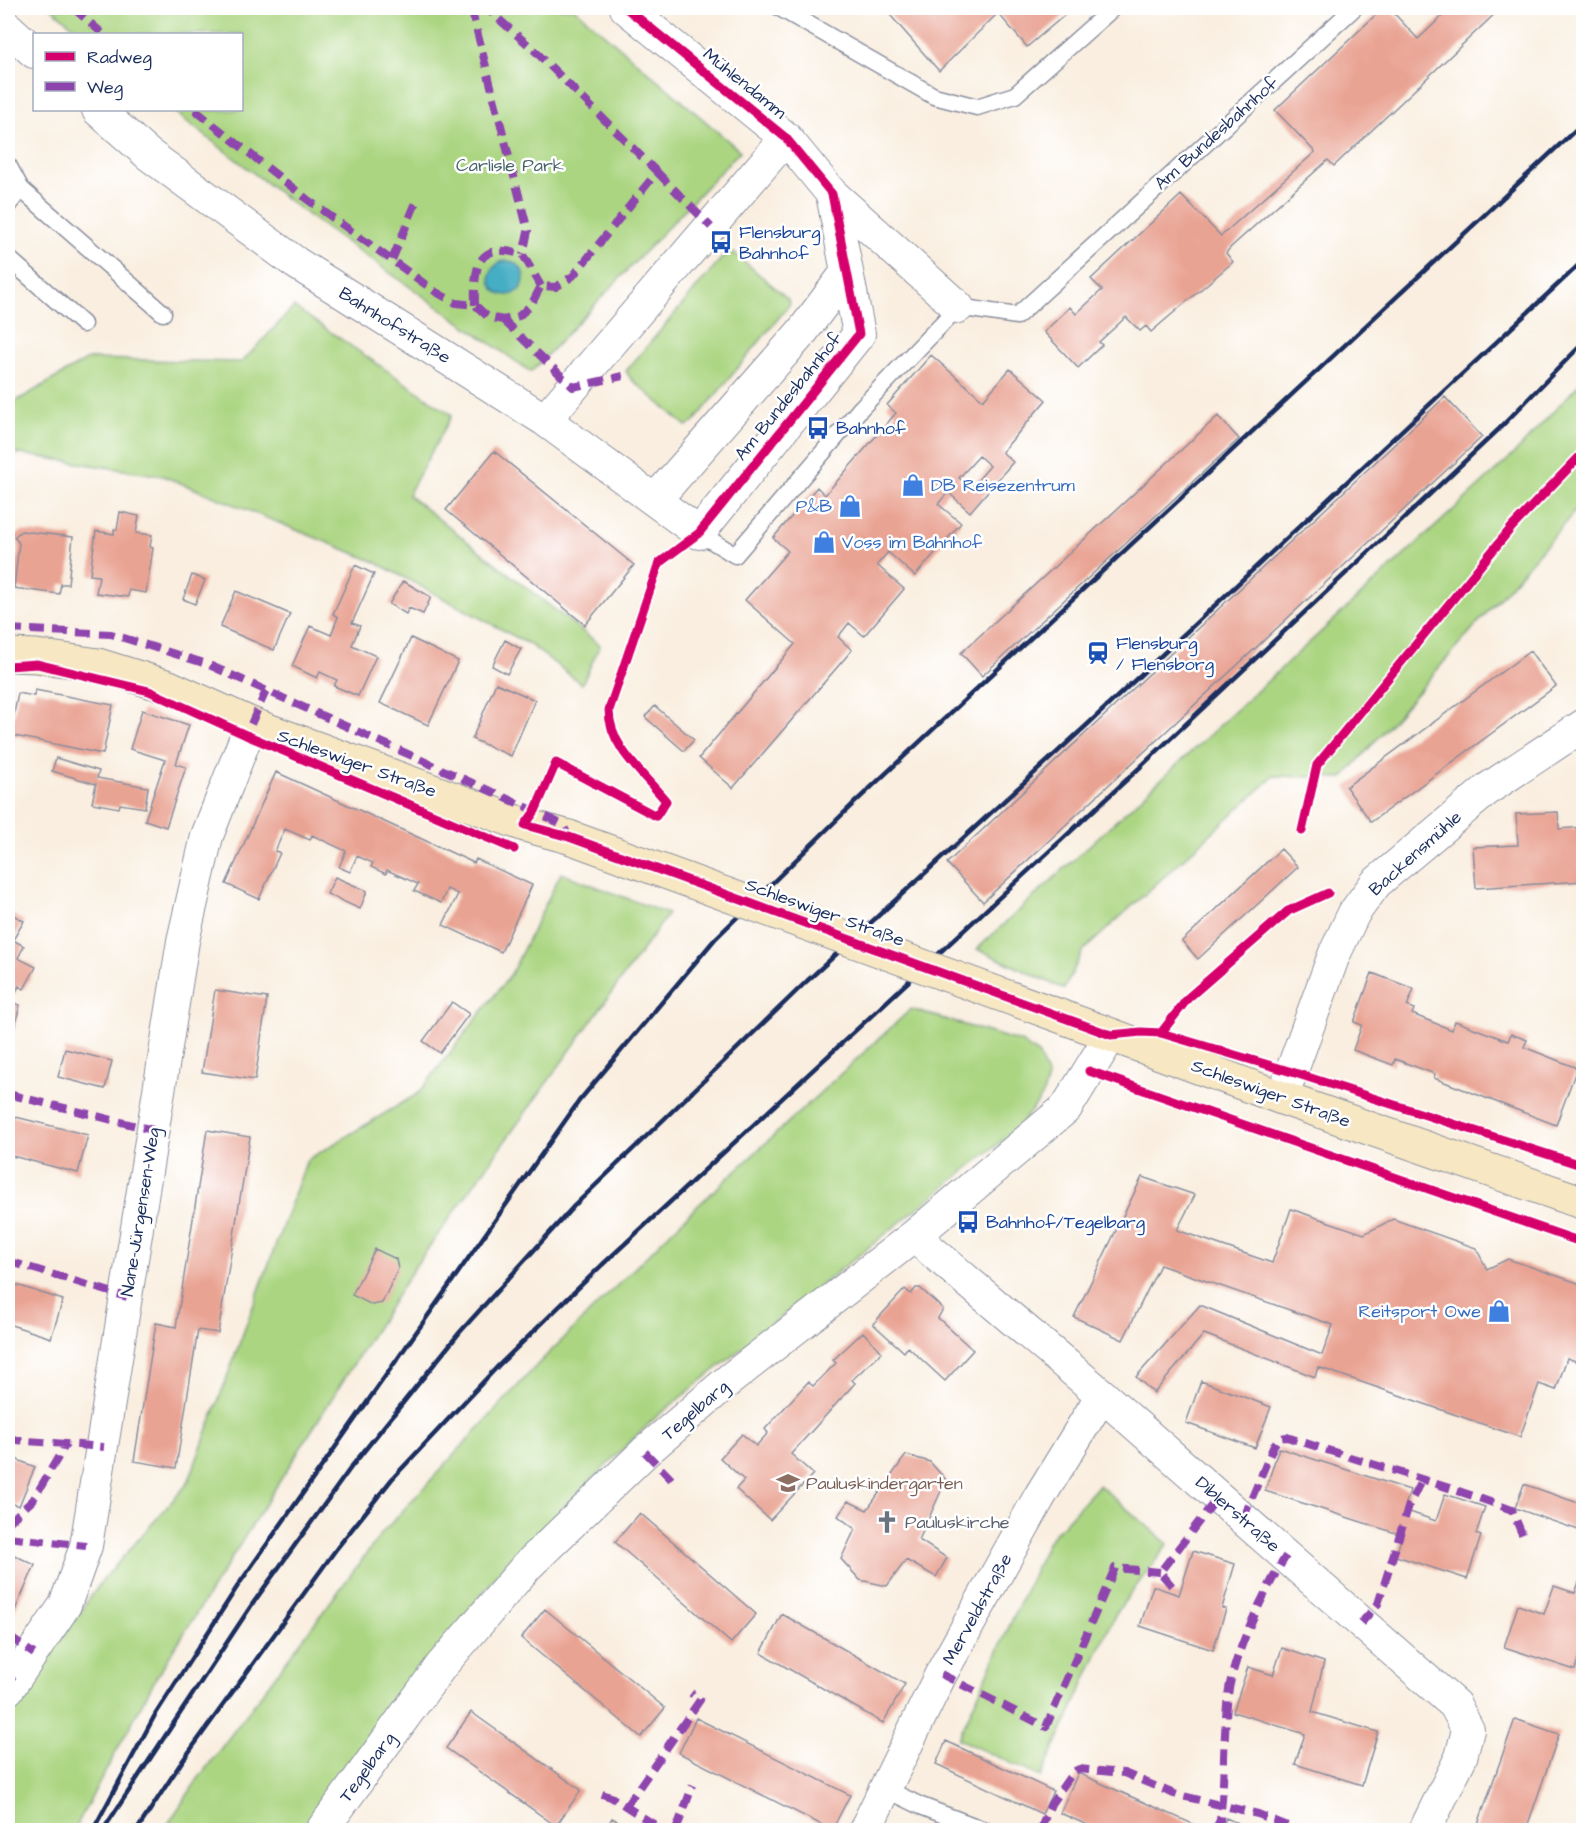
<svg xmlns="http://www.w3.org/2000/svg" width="1591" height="1838" font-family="'Architects Daughter',sans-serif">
  <rect width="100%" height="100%" fill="#fff"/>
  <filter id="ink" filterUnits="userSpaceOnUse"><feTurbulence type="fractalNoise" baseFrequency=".0167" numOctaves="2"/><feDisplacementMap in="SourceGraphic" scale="12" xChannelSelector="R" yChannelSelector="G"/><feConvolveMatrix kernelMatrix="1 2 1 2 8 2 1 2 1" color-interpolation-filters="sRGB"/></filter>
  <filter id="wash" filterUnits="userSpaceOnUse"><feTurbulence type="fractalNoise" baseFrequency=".008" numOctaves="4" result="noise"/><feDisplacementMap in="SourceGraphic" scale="24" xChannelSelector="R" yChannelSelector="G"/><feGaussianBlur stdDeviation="1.35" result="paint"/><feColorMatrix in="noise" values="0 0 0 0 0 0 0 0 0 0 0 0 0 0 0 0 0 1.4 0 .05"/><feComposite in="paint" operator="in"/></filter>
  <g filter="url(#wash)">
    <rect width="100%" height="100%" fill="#f9eedf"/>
    <path fill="#abd581" stroke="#638270" stroke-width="1.5" d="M51,8h523l166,143 -209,221 -222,-156 -137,-106h70v-76h-159z
      M726,253h8l53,45 3,6 -97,119 -7,3 -55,-47 -5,-8z
      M294,307l158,108 -44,80 192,150 -18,39 -53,-40 -156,-83 -210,-85 -155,-24v-46l80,-47 154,3z
      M1583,380v122l-240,276 -69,-2 -191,175 -19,38 -87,-40 537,-495z
      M561,873l107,41 -254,354 -257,408 -83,154h-66v-116l94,-133 86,-98 119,-323 112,-67 92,-119z
      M911,1009l110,33 18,13 9,23 -6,19 -25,32 -361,288 -146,142 -137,171 -67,100h-142l34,-51 184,-246 156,-169 154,-153z
      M1099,1485l69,59 -52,69 -75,164 -83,-38 90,-198z"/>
    <path fill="#45adc4" stroke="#306e91" stroke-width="1.5" d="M490 278a17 17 0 1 1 34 0a17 17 0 1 1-34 0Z"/>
    <g id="blocks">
      <path fill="#e9a393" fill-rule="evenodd" d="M884,8h189l-46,39 -29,-34 -59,58z
        M1383,8h6l29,31 33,-31h50l-167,158 -6,-6 -97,87 -5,6 7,9 -82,70 -5,-6 -6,5 -14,-14 -27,25 3,3 -24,23 -34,-36 26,-25 6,7 26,-24 -11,-11 90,-84 40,41 94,-84 -40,-42z
        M931,355l52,45 27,-31 36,31 -44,52 11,10 -43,50 -22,-20 -10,12 23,19 -46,53 -27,-24 -11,13 27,24 -40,47 -15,-13 -11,14 14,13 -119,138 -34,-30 96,-114 -50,-44 43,-49 -15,-13 44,-51 8,8 71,-82 -9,-8zM979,456l11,10 -19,22 -12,-10z
        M1445,397l37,40 -499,465 -36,-39z
        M1218,416l21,23 -257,237 -21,-23z
        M494,451l140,114 -49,60 -139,-115z
        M120,512l19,4 -3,17 16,2 -2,12 3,1 -7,45 -17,-3 -1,7 -32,-4 3,-17 -9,-1 6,-44 18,3v-5l3,1z
        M21,531l52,6 -5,47h-7l-2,10 -45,-6 5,-45 -5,-6z
        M355,565l19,9 -22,49 8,3 -8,19 24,11 -18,40 -24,-10 3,-6 -17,-8 -3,6 -25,-12 18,-40 21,9 7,-18 -5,-3z
        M192,575l13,5 -10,24 -12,-5z
        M403,581l28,16 -8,17 -14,-6 -3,6 -17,-10z
        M236,591l54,23 -16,36 -54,-23z
        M411,638l47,23 -30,64 -48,-22z
        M505,640l16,9 -14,25 -15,-8z
        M1530,651l26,35 -185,136 -25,-35z
        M496,683l39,17 -24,56 -39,-17z
        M35,690l78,15 -10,49 -93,-19 8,-42 16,3z
        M655,706l39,34 -10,11 -39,-34z
        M142,710l47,15 -13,39 10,3 -20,60 -21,-7 20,-60 -35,-11z
        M56,758l43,13 -2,7 51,9 -3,21 -25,-4 -1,4 -27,-5 4,-19 -44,-13z
        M276,772l198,91 2,-4 56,26 -31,67 -58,-27 15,-31 -11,-5 -6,14 -27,-12 4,-7 -31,-14 -1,4 -15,-7 2,-4 -16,-7 -7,16 -11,-5 7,-16 -34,-16 -2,5 -25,-11 -10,22 5,2 -21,46 -33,-15z
        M1558,812l1,17 25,-2v54l-108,7 -3,-41 45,-2 -2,-31z
        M1281,849l17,18 -100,92 -16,-18z
        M335,877l32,14 -7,18 -33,-15z
        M8,912l16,9 -11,19 11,6 -6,12 18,9 -12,22 -5,-3 -9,16 10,3 -10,40 -2,-1z
        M1372,973l42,16 -7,17 7,3 -2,5 40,16 3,-9 53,20 3,-7 16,6 -3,7 53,21 -21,57 -122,-47 1,-4 -40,-15 -2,6 -40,-15 9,-25 -8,-3z
        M215,990l52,8 -12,82 -53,-8z
        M452,1002l17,12 -29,39 -17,-12z
        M65,1049l47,12 -7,28 -47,-12z
        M8,1115l80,20 -10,38 -70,-18z
        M207,1130l43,7 -32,196 -20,-3 -22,138 -42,-7 22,-138 20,4z
        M1142,1177l53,18 -18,35 95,33 19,-54 73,25 29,-15 83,29 11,21 21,-10 76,26v79l-17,-6 -11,32 -17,-6 -19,53 -202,-70 -3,10 -111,-43 -50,59 -18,-16 64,-72 122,50 11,-30 -173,-60 -37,75 -49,-23z
        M375,1249l21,10 2,10 -16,34 -10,2 -20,-10z
        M8,1282l55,18 -12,38 -43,-14z
        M916,1288h4l23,21 -5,9 35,32 -28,31 -37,-34 -4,5 -31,-28 32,-35 6,5z
        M863,1332l19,20 -30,28 3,3 -64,71 22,20 -43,46 -34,-31 8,-9 -24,-22 22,-24 14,12 12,-13 -3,-4 43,-47 5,4 23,-23 -3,-3z
        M1201,1381l70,26 -16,41 -69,-25z
        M1279,1448l131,42 -6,20 32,11 9,-27 40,13 -9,27 5,2 -14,43 -71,-23 6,-21 -137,-44z
        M906,1455l24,7 16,18 -27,60 28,18 -11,19 -30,-17 -19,26 -27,-6 -19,-21 14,-30 -17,-13 10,-15 19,9z
        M8,1456l27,11 -16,39 -11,-4z
        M1524,1484l60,21v27l-69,-24z
        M640,1513l116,101 -25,29 -116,-101z
        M1193,1551l42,13 -13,44 4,1 -13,41 -73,-24 13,-40 26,9z
        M10,1553l25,12 -27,61v-68z
        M1584,1569v74l-9,27 -71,-23 14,-42 26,9 10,-28 21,7z
        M545,1609l120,99 -24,29 -120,-99z
        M782,1614l123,70 -22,39 -122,-70z
        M1282,1648l42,14 -12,50 66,20 -16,53 -67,-21 10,-30 -72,-22 15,-45 25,8z
        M471,1712l110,78 -25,36 -110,-78z
        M696,1718l154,77 -18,35 -153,-77z
        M1515,1719l44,15 -33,96h-50z
        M946,1741l107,50 -11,23 -106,-50z
        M1078,1773l124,55 -1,2h-102l-39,-17z
        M612,1818l22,12h-29z
        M1226,1818l28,12h-33z"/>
    </g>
  </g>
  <g filter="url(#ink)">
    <use href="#blocks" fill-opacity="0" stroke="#8a8e9e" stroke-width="1.5"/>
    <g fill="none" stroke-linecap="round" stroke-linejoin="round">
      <g stroke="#8a8e9e" stroke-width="19">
        <path id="service" d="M780,8l154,88 43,11 38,-12 98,-87
          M8,165l13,24
          M8,205l13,-16 142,124
          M8,258l75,66
          M699,533l36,22 126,-147 97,-101 59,9 337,-308
          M886,1789l35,17 63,24"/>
      </g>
      <g stroke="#8a8e9e" stroke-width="34">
        <path id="minor" d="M626,8l160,130 46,56 126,113
          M8,28l26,24
          M98,110l50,44 148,109 249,157 154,113 160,-199 -27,-140
          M545,420l241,-282
          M655,500l147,-168 45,-60
          M1282,1098l52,-143 20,-42 22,-30 113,-95 95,-63
          M914,1236l188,159 353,310 13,25 -7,27 -36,73
          M8,1689l57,-84 21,-59 97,-605 24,-105 44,-112
          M322,1830l119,-164 86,-100 118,-114 84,-72 185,-144 152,-128 45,-73
          M865,1830l76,-156 99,-178 62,-101"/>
      </g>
      <g stroke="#8a8e9e" stroke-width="35">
        <path id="secondary" d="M8,655l28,1 62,9 71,22 82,37 274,101 44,12
          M1057,1015l225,83 302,105"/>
      </g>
      <use href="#service" stroke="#fff" stroke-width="16"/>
      <use href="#minor" stroke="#fff" stroke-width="32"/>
      <use href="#secondary" stroke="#f7e8c3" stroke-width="33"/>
      <path stroke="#1b2f5e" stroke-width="4.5" d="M93,1830l62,-115 84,-131 340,-483 136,-162 137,-134 732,-683
        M103,1830l148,-224 101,-140 108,-134 114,-126 233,-225 281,-257 496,-464
        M137,1830l44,-67 156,-215 55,-69 107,-114 103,-100 533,-493 363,-342 86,-88"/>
      <g stroke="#8a8e9e" stroke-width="35" stroke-linecap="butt">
        <path id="secondary-bridge" d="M569,837l488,178"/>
      </g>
      <use href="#secondary-bridge" stroke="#f7e8c3" stroke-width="33"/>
      <path stroke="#8e44ad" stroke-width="8" stroke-dasharray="15 8" stroke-linecap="butt" d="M73,8l30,26
        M471,8l57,223 -5,24
        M195,110l113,90 128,92 20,11 19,2 13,12 15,3 16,-4 12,-11 10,-19 15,1 17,-11 84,-104 -124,-123 -47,-41
        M657,172l54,55
        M392,260l25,-60
        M475,305c-1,-38 1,-65 48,-50l18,31
        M503,320l70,67 50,-11
        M8,629l103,5 96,30 328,147 28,14 6,12
        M251,724l15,-33
        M8,1094l145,36
        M8,1261l119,36
        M8,1437l8,3 88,7
        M645,1452l27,28
        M1243,1519l31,-74 5,-7 8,-1c75,25 151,45 225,73l12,29
        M8,1523l25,-23 33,-56
        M8,1537l78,9
        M1172,1586l-12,-14 58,-75
        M1361,1623l17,-19 31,-99 12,-24
        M8,1636l26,18
        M941,1674l105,53 69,-159 45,4
        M8,1677l6,4
        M602,1794l9,3 52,33
        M626,1806l74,-106 -9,-7
        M676,1830l17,-45
        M1040,1830l11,-26 22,-32 6,-3 45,4 50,21 84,20 40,16
        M1215,1830l5,-10c5,-41 3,-83 8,-124 4,-39 37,-107 58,-140"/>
      <g stroke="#fff" stroke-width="13">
        <path id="cycleway" d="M626,8l160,130 46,56 27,140 -160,199 -40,30 -50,147c0,37 35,64 57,91l-10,15 -100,-53 -21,48 -10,14 44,12 542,198 30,-3 20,1 131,39 292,94
          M8,666l29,-2 112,27 97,44 268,114
          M1302,831l15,-66 195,-238 72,-75
          M1161,1033l27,-35 100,-87 40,-18
          M1089,1071l495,172"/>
      </g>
      <use href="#cycleway" stroke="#d6006c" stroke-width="9"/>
    </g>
  </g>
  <defs>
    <g id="bus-bare" transform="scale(1.8)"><path d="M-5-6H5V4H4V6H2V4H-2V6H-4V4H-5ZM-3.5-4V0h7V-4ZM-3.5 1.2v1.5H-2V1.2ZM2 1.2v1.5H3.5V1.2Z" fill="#1a4fb4" stroke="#fff" stroke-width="2.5" paint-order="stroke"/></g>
    <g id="shop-bare" transform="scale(1.8)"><path d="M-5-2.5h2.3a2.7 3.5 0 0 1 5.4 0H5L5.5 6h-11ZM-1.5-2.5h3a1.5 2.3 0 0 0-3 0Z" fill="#3f7fe0" stroke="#fff" stroke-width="2.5" paint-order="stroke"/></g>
    <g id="station-bare" transform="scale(1.8)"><path d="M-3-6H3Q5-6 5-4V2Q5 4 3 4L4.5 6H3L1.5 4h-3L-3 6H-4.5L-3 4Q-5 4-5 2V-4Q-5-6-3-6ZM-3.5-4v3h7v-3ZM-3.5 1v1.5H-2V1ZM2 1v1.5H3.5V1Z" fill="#1a4fb4" stroke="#fff" stroke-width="2.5" paint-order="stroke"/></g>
    <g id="school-bare" transform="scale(1.8)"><path d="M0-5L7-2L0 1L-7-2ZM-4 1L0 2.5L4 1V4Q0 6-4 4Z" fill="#8d6e63" stroke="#fff" stroke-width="2.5" paint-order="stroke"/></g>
    <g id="church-bare" transform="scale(1.8)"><path d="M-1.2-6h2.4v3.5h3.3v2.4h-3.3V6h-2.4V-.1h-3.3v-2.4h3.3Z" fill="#6b7280" stroke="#fff" stroke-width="2.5" paint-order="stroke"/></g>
  </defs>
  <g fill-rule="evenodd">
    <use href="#bus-bare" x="721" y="242"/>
    <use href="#bus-bare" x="818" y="428"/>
    <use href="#shop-bare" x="913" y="485"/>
    <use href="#shop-bare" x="850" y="506"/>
    <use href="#shop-bare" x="824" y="542"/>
    <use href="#station-bare" x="1098" y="653"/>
    <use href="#bus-bare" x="968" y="1222"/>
    <use href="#shop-bare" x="1499" y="1311"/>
    <use href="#school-bare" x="788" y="1483"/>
    <use href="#church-bare" x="887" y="1522"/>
  </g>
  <g text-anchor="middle" stroke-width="5" stroke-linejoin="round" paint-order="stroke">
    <g font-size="18" fill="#1b2f5e" stroke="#fff">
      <text transform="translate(745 83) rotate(39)" y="6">Mühlendamm</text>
      <text transform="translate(1216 133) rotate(-42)" y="6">Am Bundesbahnhof</text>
      <text transform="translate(395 325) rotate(32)" y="6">Bahnhofstraße</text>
      <text transform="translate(788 396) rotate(-51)" y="6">Am Bundesbahnhof</text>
      <text transform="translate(357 763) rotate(20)" y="6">Schleswiger Straße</text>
      <text transform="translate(1415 853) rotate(-42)" y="6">Backensmühle</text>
      <text transform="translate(825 912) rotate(20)" y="6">Schleswiger Straße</text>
      <text transform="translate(1271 1093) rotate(20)" y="6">Schleswiger Straße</text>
      <text transform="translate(140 1212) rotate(-81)" y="6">Nane-Jürgensen-Weg</text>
      <text transform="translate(695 1410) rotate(-41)" y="6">Tegelbarg</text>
      <text transform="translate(1238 1514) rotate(41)" y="6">Diblerstraße</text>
      <text transform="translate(977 1609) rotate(-61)" y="6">Merveldstraße</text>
      <text transform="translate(367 1767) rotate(-54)" y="6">Tegelbarg</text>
    </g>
    <g font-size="18" fill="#466168" stroke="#fff">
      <text x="510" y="171">Carlisle Park</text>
    </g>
    <g font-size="18" fill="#164399" stroke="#fff" text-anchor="start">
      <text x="739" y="238">Flensburg<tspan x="739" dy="21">Bahnhof</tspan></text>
      <text x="836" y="434">Bahnhof</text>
      <text x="1116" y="649">Flensburg<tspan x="1116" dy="21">/ Flensborg</tspan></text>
      <text x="986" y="1228">Bahnhof/Tegelbarg</text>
    </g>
    <g font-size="18" fill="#366cbe" stroke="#fff" text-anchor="start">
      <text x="931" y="491">DB Reisezentrum</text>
      <text x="832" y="512" text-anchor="end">P&amp;B</text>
      <text x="842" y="548">Voss im Bahnhof</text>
      <text x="1481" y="1317" text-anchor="end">Reitsport Owe</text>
    </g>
    <g font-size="18" fill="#785e54" stroke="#fff" text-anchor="start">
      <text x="806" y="1489">Pauluskindergarten</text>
    </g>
    <g font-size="18" fill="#5b616d" stroke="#fff" text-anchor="start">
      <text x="905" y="1528">Pauluskirche</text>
    </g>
  </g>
  <rect width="1591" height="1838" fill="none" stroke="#fff" stroke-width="30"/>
  <rect x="33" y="33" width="210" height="78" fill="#ffffff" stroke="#a4acbf" stroke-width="1.5"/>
  <rect x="45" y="52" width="30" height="9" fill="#d6006c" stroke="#a4acbf" stroke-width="1.5"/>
  <text x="87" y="63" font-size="18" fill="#1b2f5e">Radweg</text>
  <rect x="45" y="82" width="30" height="9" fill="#8e44ad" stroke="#a4acbf" stroke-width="1.5"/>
  <text x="87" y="93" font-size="18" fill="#1b2f5e">Weg</text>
</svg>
